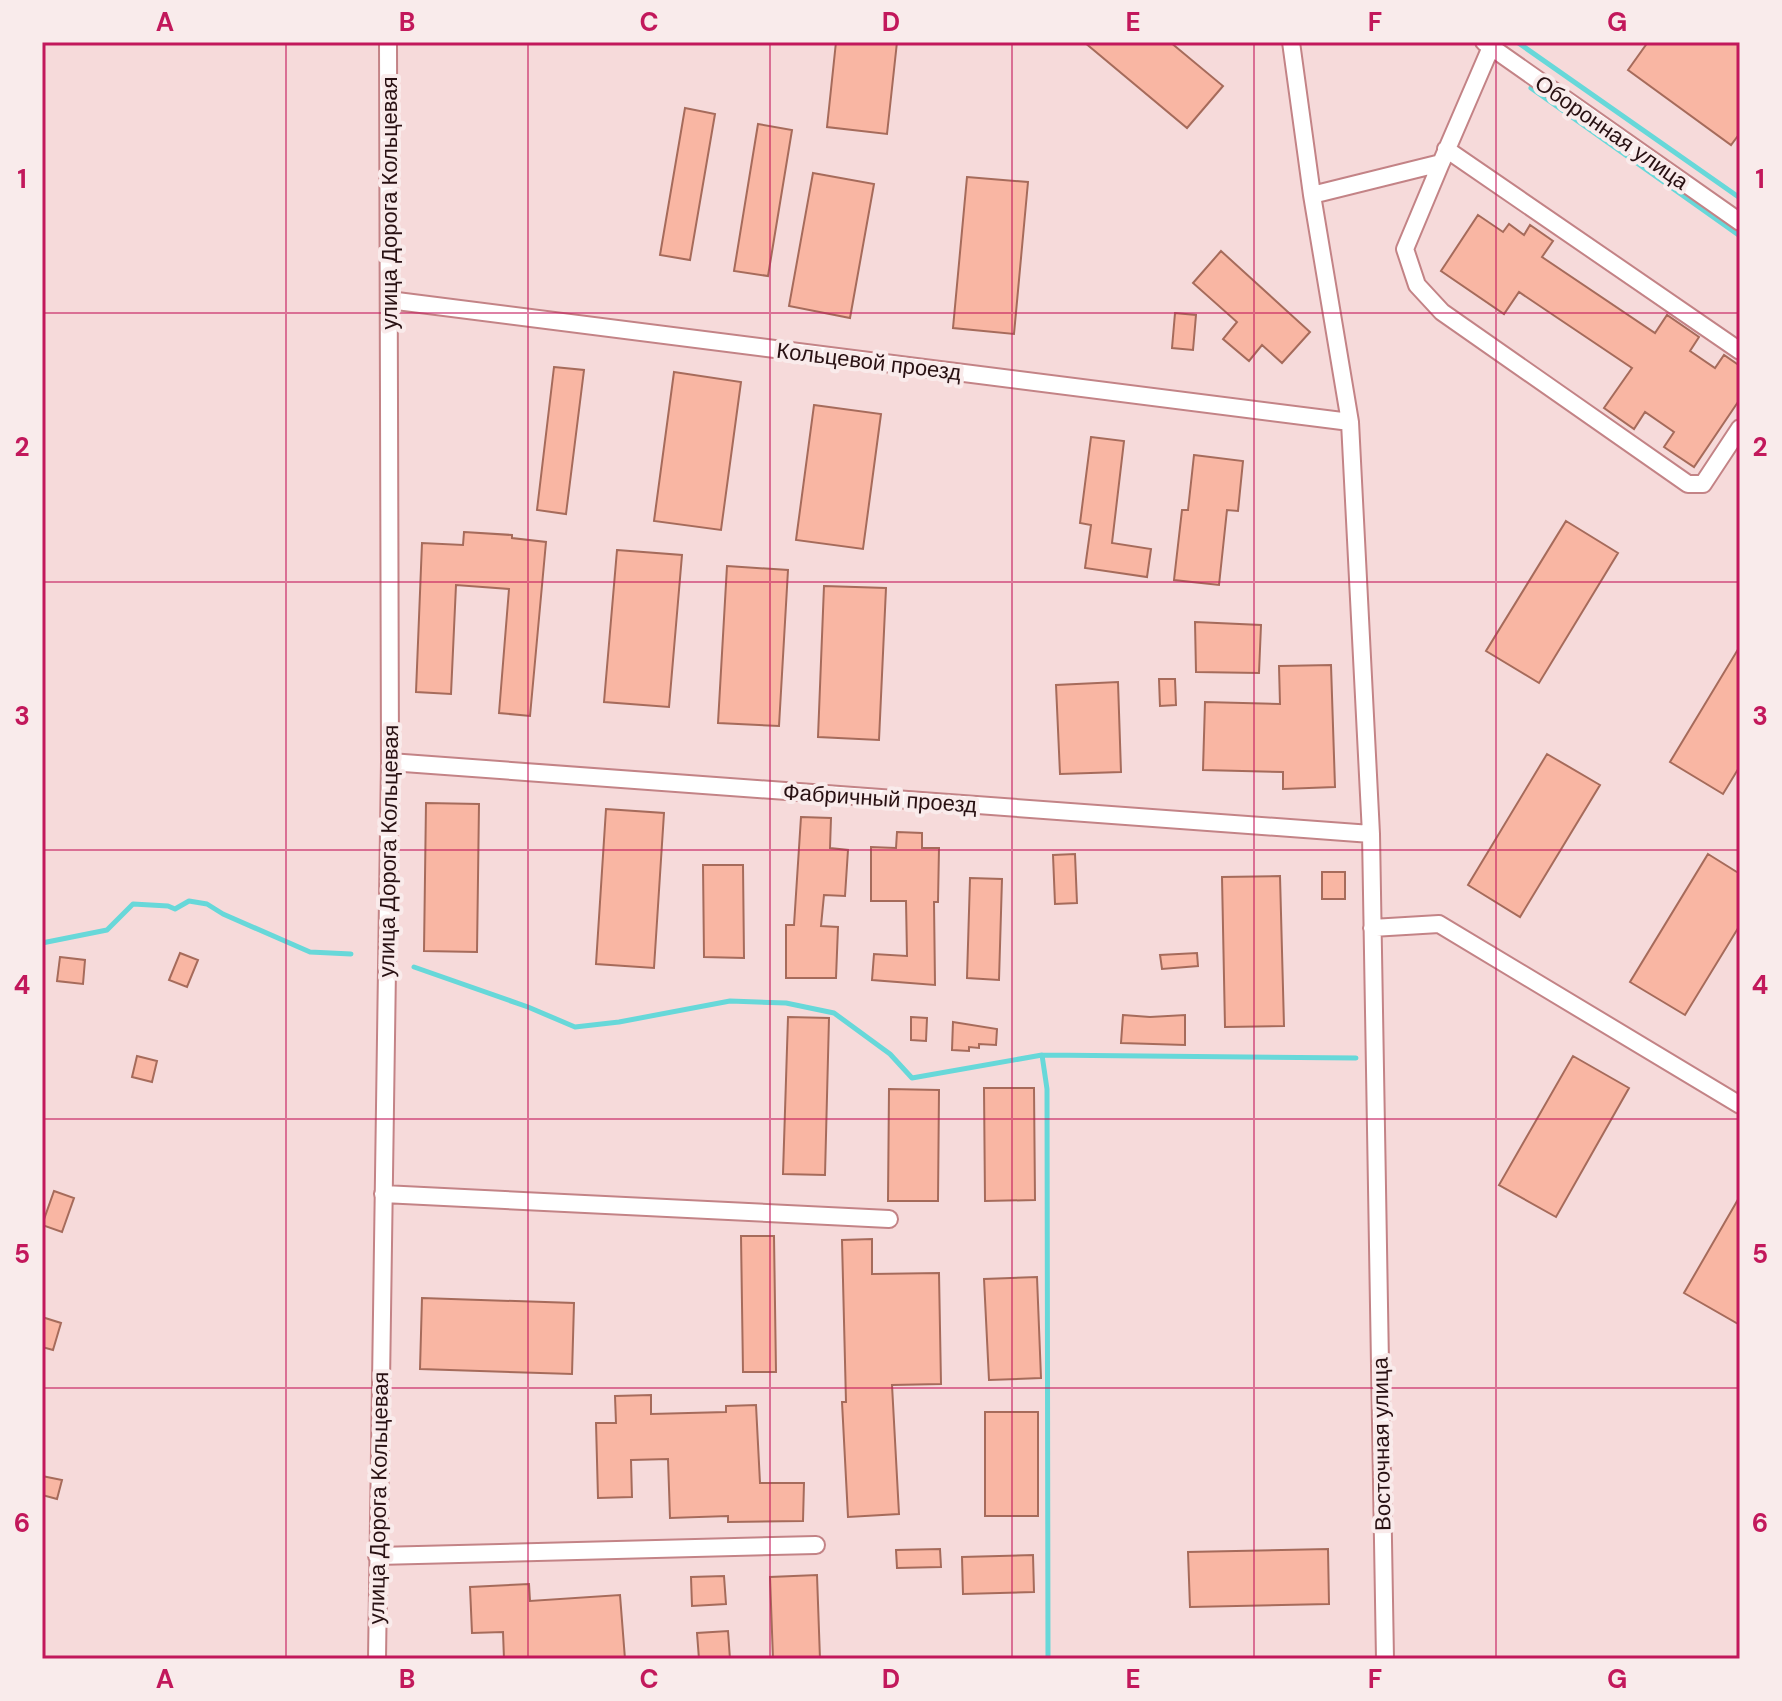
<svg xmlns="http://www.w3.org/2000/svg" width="1782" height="1701" font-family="'DM Sans',sans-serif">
  <rect width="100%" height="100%" fill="#f6dada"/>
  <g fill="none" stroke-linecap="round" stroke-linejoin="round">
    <path stroke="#67d8d9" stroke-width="5" d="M1517,42l223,156
      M1531,88l209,148
      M42,943l65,-13 26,-26 35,2 7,3 14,-8 18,3 16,10 87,38 41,2
      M414,967l114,40 47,20 44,-5 111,-21 56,2 48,10 56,41 22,24 130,-23
      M1048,1659l-1,-570 -5,-34 314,3"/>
  </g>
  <path fill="#f9b6a3" stroke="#a66b5b" stroke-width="2" d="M836,42h61l-10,92 -60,-7z
    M1084,42h86l53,44 -36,42z
    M1648,42h92v91l-9,12 -103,-75z
    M685,108l30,6 -25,146 -30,-5z
    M758,124l34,6 -24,146 -34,-5z
    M813,173l61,11 -24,134 -61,-12z
    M967,177l61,5 -14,152 -61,-6z
    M1478,215l25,17 6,-8 15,11 6,-10 23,16 -11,16 113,76 12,-18 32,22 -9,14 25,17 9,-13 16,11v33l-46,68 -30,-20 10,-15 -29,-20 -11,17 -30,-21 28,-40 -113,-76 -15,22 -63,-43z
    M1221,251l89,81 -28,31 -20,-18 -13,16 -26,-22 14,-17 -44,-39z
    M1175,313l21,2 -3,35 -21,-2z
    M554,367l30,3 -18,144 -29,-4z
    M674,372l67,10 -20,148 -67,-9z
    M814,405l67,9 -18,135 -67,-9z
    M1091,437l33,4 -12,102 39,6 -4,28 -62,-9 6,-43 -11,-2z
    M1194,455l49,6 -5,50 -11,-1 -8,75 -45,-5 8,-70h6z
    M1566,521l52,32 -79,130 -53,-32z
    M464,532l48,3v3l34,4 -16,174 -31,-3 10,-124 -53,-4 -5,109 -35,-2 6,-149 41,2z
    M617,550l65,5 -13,152 -65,-5z
    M727,566l61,4 -9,156 -61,-3z
    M824,586l62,2 -7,152 -61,-3z
    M1195,622l66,3 -2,48 -63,-1z
    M1740,646v120l-17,28 -53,-32z
    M1331,665l4,122 -52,2v-17l-80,-2 2,-68 75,2 -1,-38z
    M1159,679h16l1,26 -16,1z
    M1118,682l3,90 -61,2 -4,-89z
    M1547,754l53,31 -80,132 -52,-32z
    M426,803l53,1 -2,148 -53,-1z
    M606,809l58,4 -10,155 -58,-4z
    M801,817l30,1 -1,30 18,2 -3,46 -21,-1 -3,31 17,1 -2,51h-50v-53h8z
    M897,832l25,1v15h17l-1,54h-4l1,83 -63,-5 2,-26 33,2 -1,-55h-35v-54l25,1z
    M1075,854l2,49 -22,1 -2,-49z
    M1708,854l32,20v51l-55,90 -55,-33z
    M703,865h40l1,93 -40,-1z
    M1322,872h23v27h-23z
    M1280,876l4,150 -59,1 -3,-150z
    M970,878l32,1 -3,101 -32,-2z
    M180,953l18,7 -11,27 -18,-7z
    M1197,953l1,13 -36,3 -2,-14z
    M60,957l25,3 -2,24 -26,-3z
    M1123,1015l27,2 35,-2v30l-64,-2z
    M788,1017l41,1 -4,157 -42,-1z
    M911,1017l16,1 -1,23 -15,-1z
    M953,1022l44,7 -1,16 -17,-1v4l-10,-1v4l-17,-1z
    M137,1056l20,5 -5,21 -20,-5z
    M1573,1056l56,32 -73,129 -57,-32z
    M984,1088h50l1,112 -50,1z
    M889,1089l50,1 -1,111h-50z
    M54,1191l20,7 -12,34 -20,-7z
    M1740,1196v129l-56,-32z
    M741,1236h33l2,136h-33z
    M872,1239v35l67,-1 2,111 -49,1 7,129 -51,3 -6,-115h4l-4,-162z
    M1037,1277l4,101 -52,2 -5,-101z
    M422,1298l152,5 -2,71 -152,-5z
    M42,1317l19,6 -8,27 -11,-3z
    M651,1395v19l75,-2v-6l30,-1 4,78h44l-1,38 -75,1v-6l-58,2 -2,-59 -37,1 1,37 -34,1 -2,-75h20l-1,-27z
    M985,1412h53v104h-53z
    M42,1476l20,4 -5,19 -15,-4z
    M940,1549l1,18 -44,1 -1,-18z
    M1328,1549l1,55 -139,3 -2,-55z
    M1033,1555l1,37 -71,2 -1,-37z
    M817,1575l3,84h-47l-3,-82z
    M724,1576l2,28 -34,2 -1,-29z
    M529,1584l1,17 90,-6 5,64h-121l-1,-27 -31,1 -2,-46z
    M728,1631l2,28h-31l-2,-26z"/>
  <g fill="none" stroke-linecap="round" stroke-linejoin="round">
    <g stroke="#c38386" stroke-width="20">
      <path id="minor" d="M1291,42l21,153 129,-32 50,-116
        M1484,42l256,180
        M1446,149l294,202
        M1441,163l-36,86 12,36 25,27 246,172h15l37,-56
        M1312,195l38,227 21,412 14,825
        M389,300l961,122
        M390,762l981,72
        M1372,928l67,-4 301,181
        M383,1194l506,25
        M377,1556l439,-11
        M377,1659l13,-897 -2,-720"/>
    </g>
    <use href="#minor" stroke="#fff" stroke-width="16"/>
  </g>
  <path fill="none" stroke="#c2185b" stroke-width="2" stroke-opacity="0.55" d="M286,42v1617M528,42v1617M770,42v1617M1012,42v1617M1254,42v1617M1496,42v1617M42,313h1698M42,582h1698M42,850h1698M42,1119h1698M42,1388h1698"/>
  <g text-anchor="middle" stroke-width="8" stroke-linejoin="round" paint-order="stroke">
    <g font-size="22" fill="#281012" stroke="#f9ebeb">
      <text transform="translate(1612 132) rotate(35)" y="8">Оборонная улица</text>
      <text transform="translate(389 203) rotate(-90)" y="8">улица Дорога Кольцевая</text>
      <text transform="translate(869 361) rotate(7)" y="8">Кольцевой проезд</text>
      <text transform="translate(880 798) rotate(4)" y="8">Фабричный проезд</text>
      <text transform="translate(388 851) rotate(-89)" y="8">улица Дорога Кольцевая</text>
      <text transform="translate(1381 1444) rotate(-91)" y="8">Восточная улица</text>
      <text transform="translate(378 1498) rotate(-89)" y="8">улица Дорога Кольцевая</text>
    </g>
  </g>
  <rect width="1782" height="1701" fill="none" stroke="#f9ebeb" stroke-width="88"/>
  <rect x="44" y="44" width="1694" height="1613" fill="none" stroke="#c2185b" stroke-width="3"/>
  <g font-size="26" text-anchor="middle" font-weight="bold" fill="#c2185b">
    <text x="165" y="31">A</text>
    <text x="407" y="31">B</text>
    <text x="649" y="31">C</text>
    <text x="891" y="31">D</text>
    <text x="1133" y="31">E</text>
    <text x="1375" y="31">F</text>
    <text x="1617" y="31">G</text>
    <text x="22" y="188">1</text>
    <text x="1760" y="188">1</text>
    <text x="22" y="456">2</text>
    <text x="1760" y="456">2</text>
    <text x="22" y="725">3</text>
    <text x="1760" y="725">3</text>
    <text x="22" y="994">4</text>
    <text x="1760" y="994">4</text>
    <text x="22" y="1263">5</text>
    <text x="1760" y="1263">5</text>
    <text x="22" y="1532">6</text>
    <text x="1760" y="1532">6</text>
    <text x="165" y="1688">A</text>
    <text x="407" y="1688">B</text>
    <text x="649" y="1688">C</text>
    <text x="891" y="1688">D</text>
    <text x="1133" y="1688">E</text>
    <text x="1375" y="1688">F</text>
    <text x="1617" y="1688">G</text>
  </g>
</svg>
